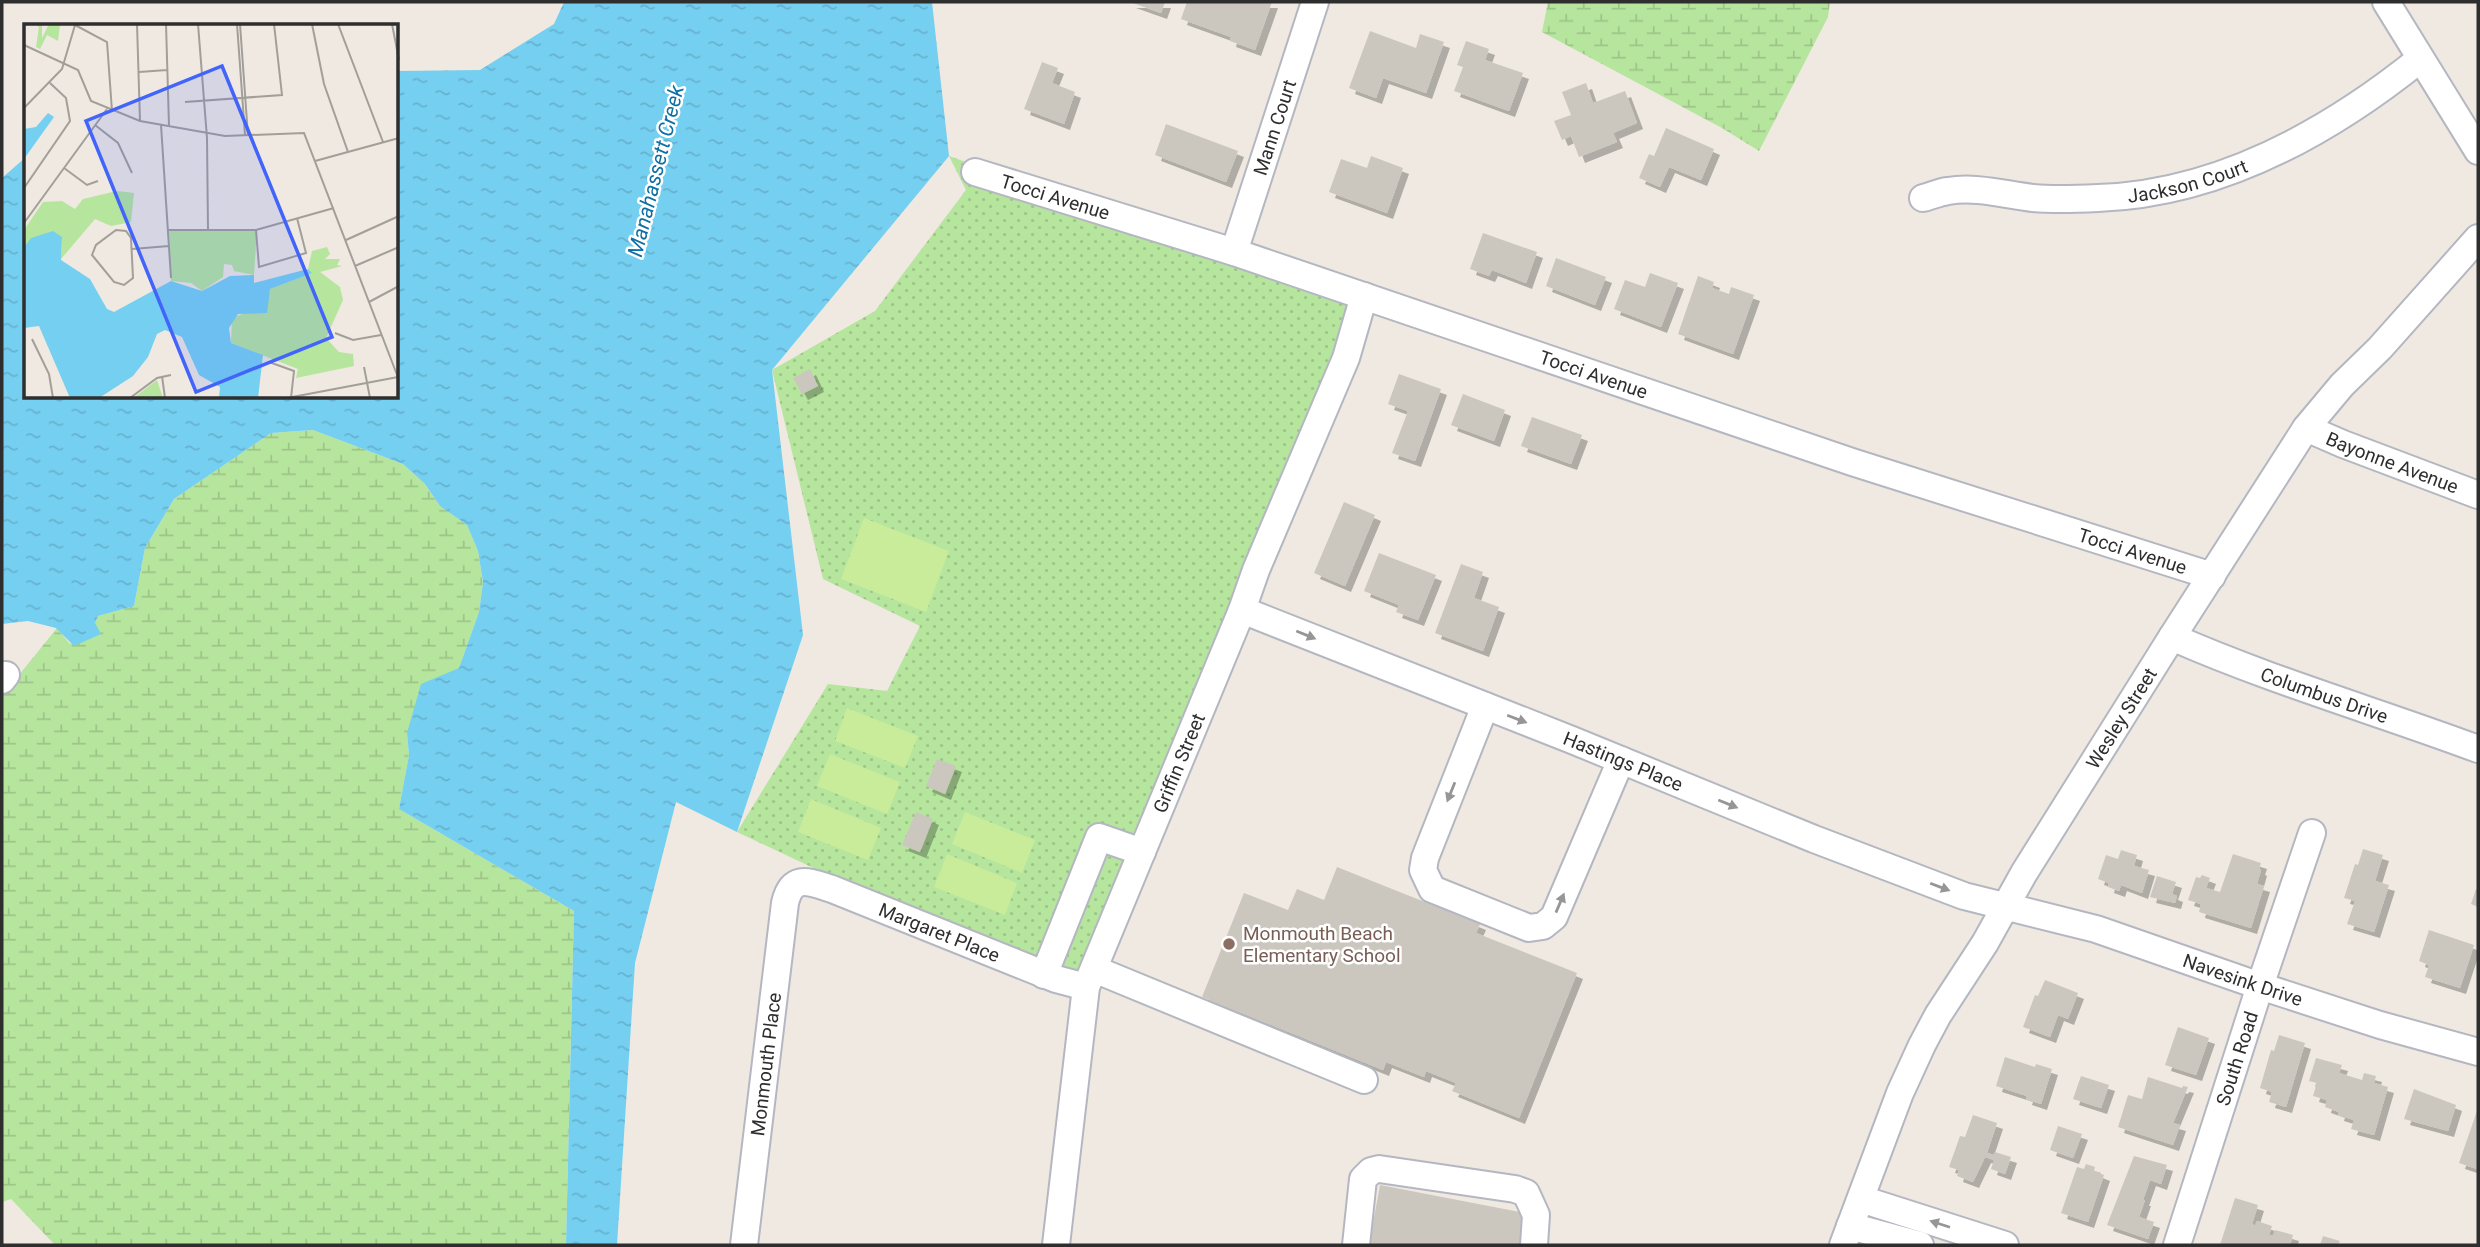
<svg xmlns="http://www.w3.org/2000/svg" width="2480" height="1247" font-family="Roboto,sans-serif">
  <defs>
    <pattern id="wetland-marsh" width="20" height="14" patternUnits="userSpaceOnUse" patternTransform="scale(1.75)"><rect width="20" height="14" fill="#b6e59e"/><path d="M1 5h8M5 5V1M11 12h8M15 12V8" fill="none" stroke="#9dc588"/></pattern>
    <pattern id="park-dots" width="8" height="8" patternUnits="userSpaceOnUse" patternTransform="scale(1.75)"><rect width="8" height="8" fill="#b6e59e"/><path d="M2 2h.1M6 6h.1" fill="none" stroke="#9dc588" stroke-width="1.8" stroke-linecap="round"/></pattern>
    <pattern id="water-ripples" width="26" height="14" patternUnits="userSpaceOnUse" patternTransform="scale(1.75)"><rect width="26" height="14" fill="#75cff0"/><path d="M2 4q2-2 4 0t4 0M15 11q2-2 4 0t4 0" fill="none" stroke="#66b2ce"/></pattern>
    <filter id="shadow"><feDropShadow dx="6" dy="6" stdDeviation="0" flood-color="#0004"/></filter>
  </defs>
  <rect width="100%" height="100%" fill="#efe9e1"/>
  <path fill="url(#wetland-marsh)" d="M1548,2h282l-2,15 -69,134 -37,-23 -180,-96z
    M313,430l90,34 22,20 15,22 27,19 11,26 5,31 -4,30 -20,56 -52,65 2,22 -10,54 175,102 -8,334h-511l-44,-46 -9,3v-506l55,-68 13,16 25,-21 3,-7 36,-10 11,-58 29,-49 97,-66z"/>
  <path fill="url(#park-dots)" d="M949,156l416,148 -286,689 -342,-161 91,-148 59,7 33,-65 -97,-47 -51,-209 103,-59 91,-121z"/>
  <path fill="#c9ec9a" d="M864,518l85,33 -23,61 -85,-33z
    M847,708l71,28 -13,32 -70,-27z
    M830,754l70,28 -13,32 -70,-28z
    M811,799l70,29 -13,32 -70,-28z
    M965,812l70,28 -13,33 -70,-29z
    M947,854l70,29 -12,32 -71,-28z"/>
  <path fill="url(#water-ripples)" d="M564,2h368l17,154 -177,214 31,265 -66,197 -61,-30 -41,161 -18,282h-51l8,-334 -175,-102 10,-54 -2,-22 14,-49 38,-16 20,-56 4,-30 -5,-31 -11,-26 -27,-19 -15,-22 -22,-20 -90,-34 -42,3 -97,66 -29,49 -11,58 -36,10 -3,7 6,11 -27,12 -18,-18 -28,-7 -26,3v-446l24,-21v240h371v-326l83,-1 74,-46z"/>
  <path fill="#cbc7bf" filter="url(#shadow)" d="M1130,2h35l-4,11z
    M1187,2h85l-17,48 -25,-9 1,-4 -50,-18z
    M1370,31l46,17 4,-14 24,8 -18,51 -43,-15 -7,20 -27,-10z
    M1466,41l23,8 -4,11 38,13 -14,38 -55,-20 9,-24 -6,-2z
    M1042,62l16,6 -6,15 23,9 -11,32 -40,-15z
    M1586,83l7,20 32,-12 12,32 -24,10 4,9 -38,15 -8,-21 -9,4 -8,-19 17,-6 -9,-23z
    M1166,124l72,27 -12,31 -71,-27z
    M1666,128l48,21 -13,31 -32,-13 -9,20 -21,-9 10,-24 5,2z
    M1371,156l32,12 -16,45 -58,-21 12,-33 26,9z
    M1483,233l54,19 -11,31 -34,-13 -3,6 -19,-7z
    M1556,258l50,19 -11,28 -49,-19z
    M1650,273l28,10 -17,44 -47,-18 11,-29 20,7z
    M1698,276l16,6 -2,6 17,6 2,-7 23,8 -21,59 -55,-20z
    M810,369l8,17 -16,8 -9,-16z
    M1399,374l42,15 -26,72 -23,-8 16,-42 -20,-7z
    M1463,394l42,16 -11,31 -43,-16z
    M1532,417l50,18 -11,29 -50,-18z
    M1344,502l31,13 -30,71 -31,-13z
    M1379,553l57,22 -18,45 -22,-8 3,-7 -35,-14z
    M1461,564l22,8 -9,26 25,9 -16,44 -48,-18z
    M937,759l19,7 -11,28 -19,-8z
    M916,812l17,7 -13,33 -18,-7z
    M2363,849l20,6 -8,26 14,4 -15,47 -27,-8 8,-23 -11,-3 11,-34 3,1z
    M2121,850l16,5 -3,11 15,4 -7,23 -21,-8 -2,6 -11,-4 1,-4 -11,-4 8,-24 12,4z
    M2233,854l28,9 -2,6 2,1 -4,14 7,2 -13,42 -52,-16 2,-8 -13,-4 8,-23 4,1 2,-3 8,3 -4,10 14,4z
    M1337,867l143,57 -4,9 101,40 -58,145 -67,-27 4,-8 -30,-12 -2,6 -38,-15 -3,8 -181,-73 42,-104 44,17 9,-21 27,11z
    M2157,876l19,6 -4,12 5,2 -2,7 -25,-6z
    M2476,889l2,1v17l-7,-3z
    M2429,930l45,15 -14,43 -35,-11 4,-12 -10,-4z
    M2045,980l33,13 -10,26 -10,-4 -8,22 -27,-10 12,-32 3,1z
    M2178,1027l31,11 -13,37 -31,-10z
    M2279,1035l26,8 -19,64 -17,-5 3,-10 -12,-4 11,-38 3,1z
    M2005,1057l30,10 1,-3 16,5 -11,35 -15,-5 1,-3 -31,-10z
    M2316,1058l26,7 -3,8 23,7 2,-7 12,3 -2,7 14,4 -14,48 -23,-6 3,-9 -16,-5 1,-3 -14,-5 2,-7 -14,-4 4,-13 -8,-2z
    M2081,1076l28,9 -8,23 -28,-9z
    M2148,1077l34,11 1,-2 5,1 -15,36 7,2 -7,20 -55,-18 10,-32 14,4z
    M2414,1089l42,16 -8,26 -44,-12z
    M2478,1108v56l-1,5 -18,-6z
    M1973,1115l24,8 -10,30 7,2 1,-3 16,5 -6,17 -14,-5 3,-9 -9,-3 -12,25 -16,-6 2,-6 -10,-3 11,-31 5,1z
    M2058,1126l24,8 -9,24 -23,-8z
    M2134,1156l33,9 -6,19 -11,-4 -7,20h2l-6,17 15,5 -6,17 -41,-14z
    M2086,1164l9,3 -1,4 10,4 -16,47 -27,-9 16,-46 7,2z
    M1380,1185l145,28 -6,32h-150z
    M2235,1198l23,7 -6,19 3,2 2,-5 15,5 -3,9 4,1 2,-6 18,5 -3,10h-70z
    M2323,1236l17,5 -2,4h-18z"/>
  <g fill="none" stroke-linecap="round" stroke-linejoin="round">
    <g stroke="#b4b7c1" stroke-width="30">
      <g id="minor">
        <path d="M2386,2l92,149"/>
        <path id="s1" d="M975,172l259,80 618,210 360,114"/>
        <path id="s2" d="M1923,198c8,-2 17,-6 25,-7 28,-5 58,4 85,7 21,2 44,1 65,0 121,-4 230,-65 322,-139"/>
        <path id="s3" d="M1234,252l81,-250"/>
        <path id="s4" d="M2306,428l37,16 135,51"/>
        <path id="s5" d="M1242,610l330,130 242,99 150,57 132,33 164,57 120,39 98,27"/>
        <path id="s6" d="M2172,637c100,44 204,74 306,112"/>
        <path d="M2,680l4,-5"/>
        <path d="M1485,706l-60,152 -2,12 9,19 97,39 14,-2 11,-9 67,-157"/>
        <path d="M1094,969l270,111"/>
        <path d="M1044,975l55,-138 43,15"/>
        <path d="M1861,1199l144,46"/>
        <path d="M1850,1226l70,19"/>
        <path id="s7" d="M744,1245l41,-342c7,-30 24,-21 47,-14l224,90 30,8"/>
        <path id="s8" d="M1056,1245l30,-258 156,-377 14,-40 90,-212 18,-62"/>
        <path d="M1356,1245l7,-66 8,-8 8,-2 136,20 11,4 10,22 -2,30"/>
        <path id="s9" d="M1843,1245l57,-152 22,-48 16,-30 47,-72 39,-70 148,-236 134,-209 36,-43 38,-37 98,-110"/>
        <path id="s10" d="M2177,1245l83,-259 52,-153"/>
      </g>
    </g>
    <use href="#minor" stroke="#fff" stroke-width="26"/>
  </g>
  <defs><path id="oneway-solid" d="M-6-.8H1V-3.2L6.5 0L1 3.2V.8H-6Z" transform="scale(1.75)"/></defs>
  <g fill="#969696">
    <use href="#oneway-solid" transform="translate(1306 635) rotate(22)"/>
    <use href="#oneway-solid" transform="translate(1517 719) rotate(21)"/>
    <use href="#oneway-solid" transform="translate(1451 792) rotate(112)"/>
    <use href="#oneway-solid" transform="translate(1728 804) rotate(22)"/>
    <use href="#oneway-solid" transform="translate(1940 887) rotate(21)"/>
    <use href="#oneway-solid" transform="translate(1560 903) rotate(-67)"/>
    <use href="#oneway-solid" transform="translate(1940 1224) rotate(-162)"/>
  </g>
  <circle fill="#8d6e63" stroke="#fff" stroke-width="2.5" cx="1229" cy="944" r="7"/>
  <g text-anchor="middle" stroke-width="5" stroke-linejoin="round" paint-order="stroke">
    <g font-size="19" fill="#2e2e2e" stroke="#fff">
      <text dy="7" stroke="none"><textPath href="#s3" startOffset="131">Mann Court</textPath></text>
      <text dy="7" stroke="none"><textPath href="#s2" startOffset="268">Jackson Court</textPath></text>
      <text dy="7" stroke="none"><textPath href="#s1" startOffset="84">Tocci Avenue</textPath></text>
      <text dy="7" stroke="none"><textPath href="#s1" startOffset="651">Tocci Avenue</textPath></text>
      <text dy="7" stroke="none"><textPath href="#s4" startOffset="93">Bayonne Avenue</textPath></text>
      <text dy="7" stroke="none"><textPath href="#s1" startOffset="1218">Tocci Avenue</textPath></text>
      <text dy="7" stroke="none"><textPath href="#s6" startOffset="163">Columbus Drive</textPath></text>
      <text dy="7" stroke="none"><textPath href="#s9" startOffset="598">Wesley Street</textPath></text>
      <text dy="7" stroke="none"><textPath href="#s5" startOffset="410">Hastings Place</textPath></text>
      <text dy="7" stroke="none"><textPath href="#s8" startOffset="502">Griffin Street</textPath></text>
      <text dy="7" stroke="none"><textPath href="#s7" startOffset="520">Margaret Place</textPath></text>
      <text dy="7" stroke="none"><textPath href="#s5" startOffset="1068">Navesink Drive</textPath></text>
      <text dy="7" stroke="none"><textPath href="#s10" startOffset="196">South Road</textPath></text>
      <text dy="7" stroke="none"><textPath href="#s7" startOffset="182">Monmouth Place</textPath></text>
    </g>
    <g font-size="19" fill="#785e54" stroke="#fff" text-anchor="start">
      <text x="1243" y="940">Monmouth Beach<tspan x="1243" dy="22">Elementary School</tspan></text>
    </g>
    <g font-size="21" font-style="italic" fill="#0d6fa3" stroke="#fff">
      <text transform="translate(656 171) rotate(-76)" y="7">Manahassett Creek</text>
    </g>
  </g>
  <g transform="translate(24 24)">
    <rect width="374" height="374" fill="#efe9e1"/>
    <path d="M11,0h7v14l7,-14h11l-2,17 -11,-6 -7,14 -4,-2 3,-20zM93,167l17,2 -3,29 -20,4 -16,-7 -34,40 1,-21h-30l-8,9v-17l19,-28 19,-1 13,8 8,-10zM303,223l3,7 -5,5h15l-3,6 5,1 -22,6 20,15 3,13 -17,38 13,14 14,2 1,12 -58,12 2,-9 -67,-26 1,-25 16,-6 22,-23 41,-16 -3,-4 4,-18z" fill="#b6e59e"/>
    <path d="M145,205l88,1 -3,45 -20,-4 -2,-6 -8,-1 -1,13 -21,14 -11,-8 -20,-2zM133,356l6,18h-30l3,-2z" fill="#b6e59e"/>
    <path d="M24,89l6,4 -30,42v-30l12,-2zM29,207l9,6 -1,23 29,19 17,30 7,3 57,-31 31,10 28,-15 24,-1v8l54,-14 4,4 -42,16 -3,24 -29,1 -9,14 2,15 32,12 -5,43h-39l1,-11 -21,-12 -17,-38 -17,-7 -8,4 -9,23 -15,19 -34,22h-29l-31,-72 -15,2v-81l7,-9z" fill="#75cff0"/>
    <path fill="none" stroke="#a29e99" stroke-width="2" d="M113,0l3,97M142,0l3,102M174,0l9,114 1,91M213,0l8,111M216,0l8,112M288,0l12,60 24,68M314,0l45,118M368,0l7,36M51,1l32,17 5,69M0,21l54,25 13,31 49,20 85,15 79,-3 95,247M115,48l28,-2M161,78l97,-7 -8,-71M0,84l38,-39 13,-44M71,101l23,18 14,30M137,101l10,153M291,137l84,-23M40,144l23,17 11,-4M0,164l46,-67 -4,-23 -16,-15M0,199l83,-114M92,206l10,1 5,7 2,40 -9,7 -10,-3 -22,-27 4,-10zM144,206h88l78,-22M232,206l3,37 47,-14 -9,-35M322,216l53,-24M108,225l37,-3M331,242l44,-19M345,278l30,-16M311,309l18,7 28,-5M8,315l17,35 4,24M245,338l25,9 -3,27M340,343l6,31M138,352l3,22M106,374l27,-20 14,-3M263,374l111,-21"/>
    <path fill="#4264fb" fill-opacity="0.15" stroke="#4264fb" stroke-width="3.5" d="M198,42l110,271 -136,55 -110,-271z"/>
    <rect width="374" height="374" fill="none" stroke="#2e2e2e" stroke-width="3.5"/>
  </g>
  <rect width="2480" height="1247" fill="none" stroke="#2e2e2e" stroke-width="7"/>
</svg>
